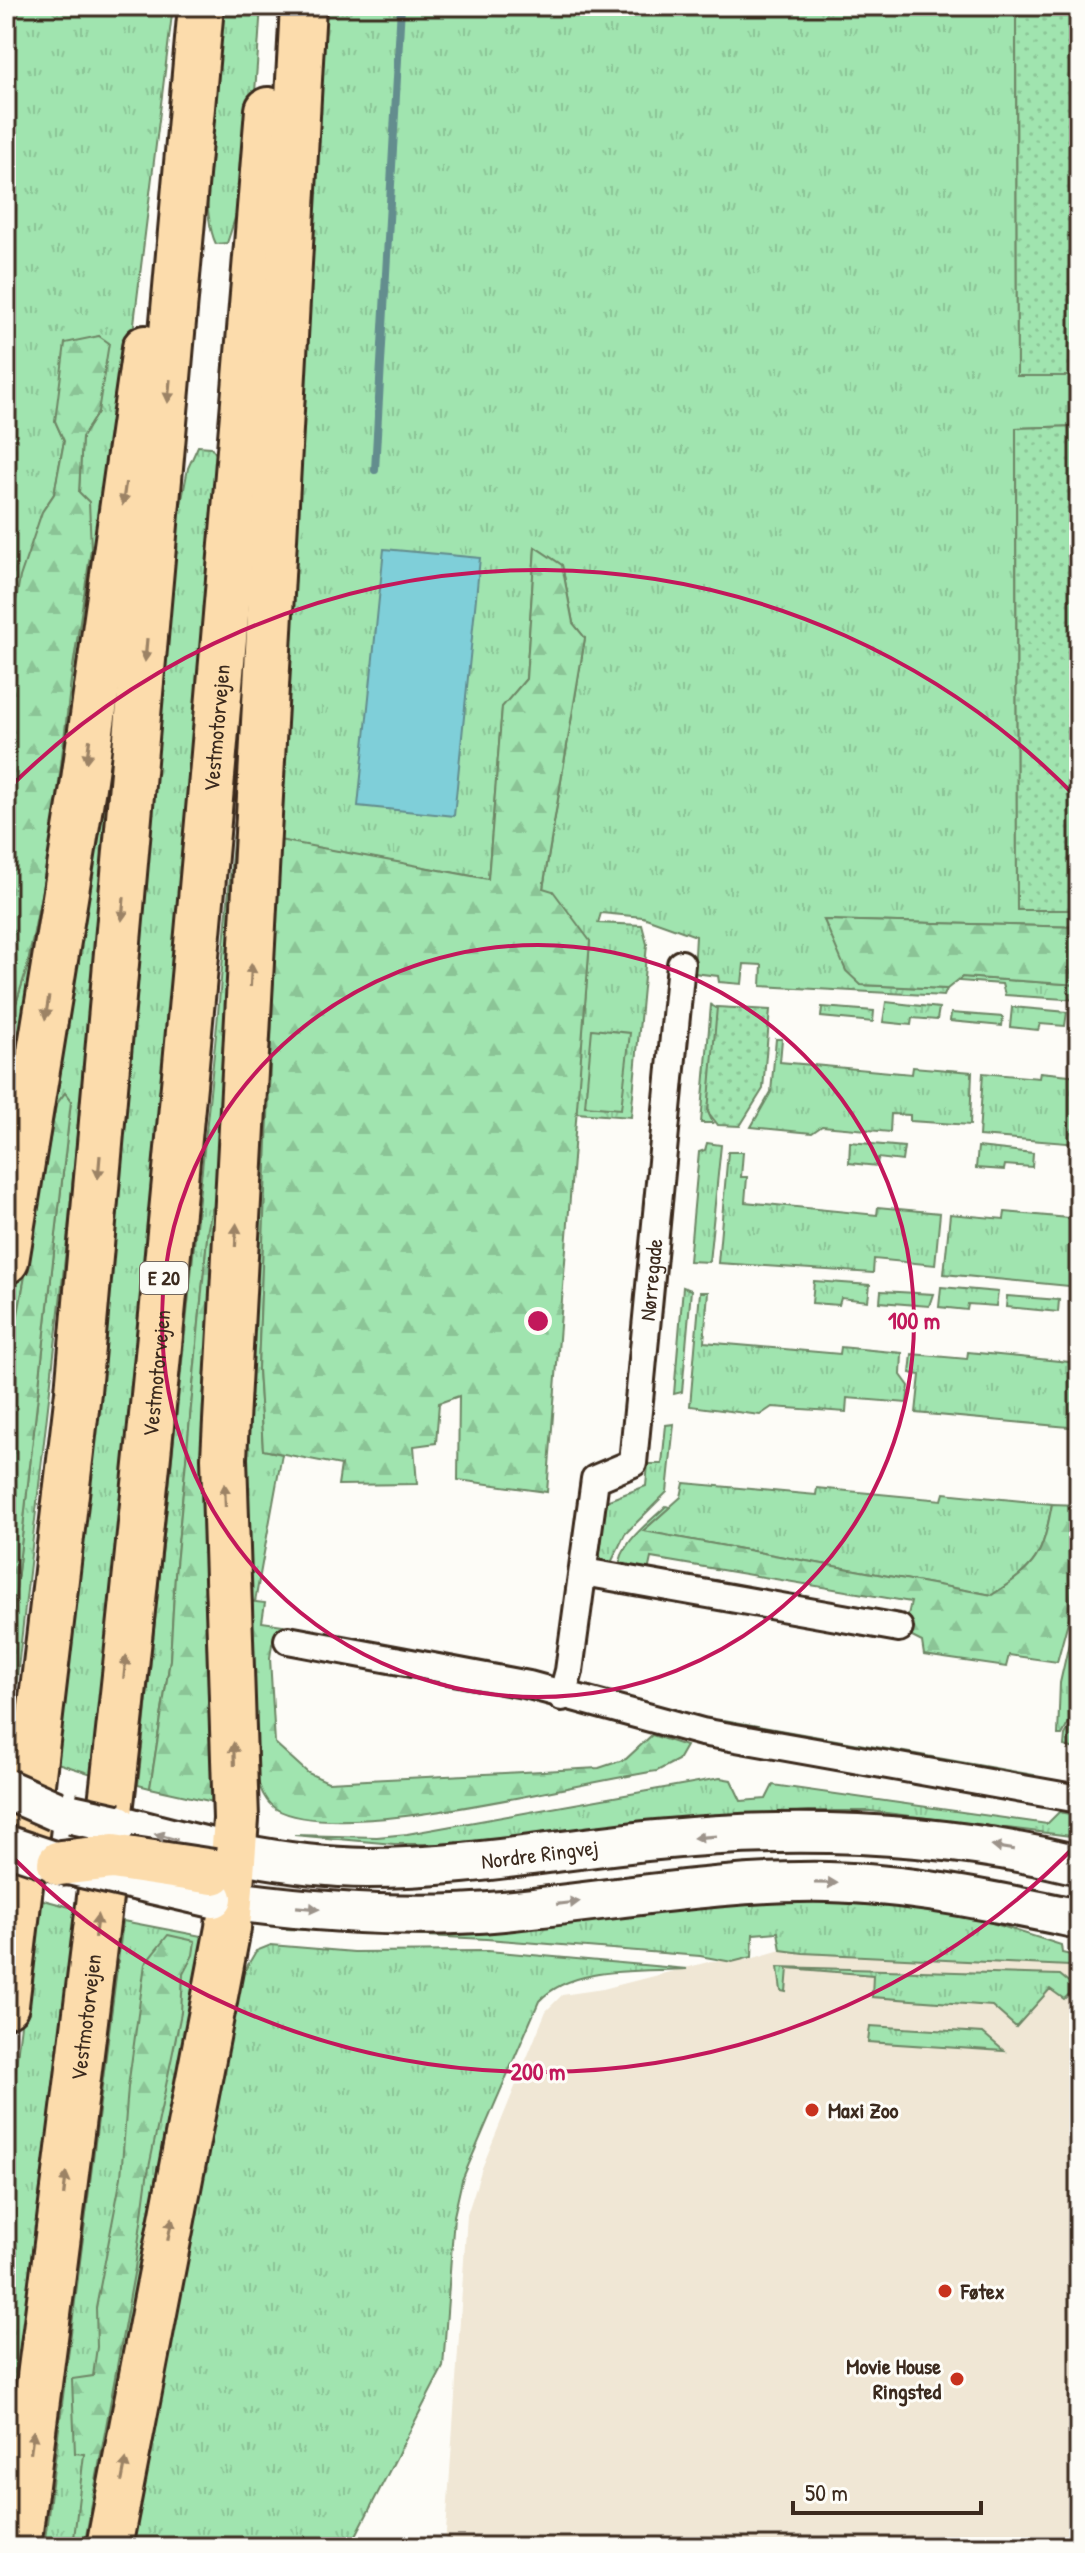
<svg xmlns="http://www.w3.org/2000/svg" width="1085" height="2553" font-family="'Patrick Hand',sans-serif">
  <defs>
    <pattern id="grass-tufts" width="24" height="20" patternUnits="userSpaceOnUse" patternTransform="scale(2)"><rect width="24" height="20" fill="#a0e4af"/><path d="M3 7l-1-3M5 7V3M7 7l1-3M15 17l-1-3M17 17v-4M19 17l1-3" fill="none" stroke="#8bc496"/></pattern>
    <pattern id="forest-firs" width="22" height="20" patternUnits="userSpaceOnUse" patternTransform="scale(2)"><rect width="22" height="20" fill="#a0e4af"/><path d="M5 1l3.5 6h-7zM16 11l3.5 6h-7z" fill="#8bc496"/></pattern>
    <pattern id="park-dots" width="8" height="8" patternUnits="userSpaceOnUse" patternTransform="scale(2)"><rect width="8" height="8" fill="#a0e4af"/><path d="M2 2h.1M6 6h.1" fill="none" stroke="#8bc496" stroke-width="1.8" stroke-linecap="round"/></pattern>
  </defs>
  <rect width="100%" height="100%" fill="#fdfcf7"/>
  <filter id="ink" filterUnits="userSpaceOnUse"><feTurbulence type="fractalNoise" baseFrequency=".0125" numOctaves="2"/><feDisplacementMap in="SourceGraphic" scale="16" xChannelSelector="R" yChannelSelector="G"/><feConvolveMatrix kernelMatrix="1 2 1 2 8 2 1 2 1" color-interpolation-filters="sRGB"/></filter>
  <g filter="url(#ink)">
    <path fill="#f0e7d5" d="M781,1950l289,16 9,6v575h-634l22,-332 15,-47 64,-157 16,-16 41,-6 109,-28 35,-1z"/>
    <path fill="url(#grass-tufts)" stroke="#6e8766" stroke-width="2" d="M6,6h167l-63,513 -104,656v-139l21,-68 26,-135 18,-153 20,-131 -12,-56 3,-56 16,-25 1,-76 -21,6 -23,79 9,20 -10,53 -12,18 -26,88 -10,-2z
      M216,6h45c-6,81 -7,161 -34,237l-11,1c-21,-43 -2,-185 0,-238z
      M312,6h704l1,370h62v50l-63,2 1,481 62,1v17l-255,-7 37,65 86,4 -3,7 -183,-10 1,-21 -18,-1 -2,20 -23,-2 -1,-6 -24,-3 2,-37 -53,-19 -42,-4 -3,10 44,2 5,19 -16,173 -55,-4 14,-172 -47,-52 42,-251 -12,-15 -11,-58 -27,-18 -9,132 -24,29 -14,171 -209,-38 -21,528 5,81 19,4 -27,148 -7,-1 -2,-230z
      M198,446l13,1 5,7 5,57 -123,1265 -44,-14 121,-1226 13,-68z
      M120,682l-53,559 -58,506 -3,-68 65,-578 -6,-8 -9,12 -50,276v-42z
      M246,695l-26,1086 -12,-553 -33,348 -5,84 -20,128 -12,-3 79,-760z
      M962,977l117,8v15l-74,-5 -3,-11 -44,-3z
      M886,1002l53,6 -2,12 -25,-2 -1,7 -28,-3z
      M711,1005l7,4 -10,103 5,11h-12z
      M822,1007l52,4 -1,11 -52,-5z
      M1012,1007l55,5 -2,14 -25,-2 -2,6 -28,-3z
      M951,1013l52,4 -1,9 -52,-5z
      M776,1039h6l-2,23 132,12 1,-7 59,5 -2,53 -60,-4v-6l-19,-1 -1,18 -68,-6 -10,7 -61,-6 20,-35z
      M1040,1072l39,4v68l-100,-8 4,-63 56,5z
      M850,1142l54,5 -2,14 -24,-3 -1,8 -28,-3z
      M707,1143l14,2 -12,117 -20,-1 10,-109 6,-2z
      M978,1147l55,6 -1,14 -27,-2 -1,5 -28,-2z
      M728,1152h15l-2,25h6l-2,25 132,13 1,-8 62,6 -5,52 -61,-6 -1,14 -155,-10z
      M1005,1212l74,7v68l-135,-13 6,-60 54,5z
      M814,1281l56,4 -2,16 -27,-3 -2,7 -27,-2z
      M683,1287l8,3 -9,102 -8,2z
      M941,1287l57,5 -2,14 -28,-2 -1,6 -28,-3z
      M881,1291l52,3 -4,12 -49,-4z
      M700,1292h8l-4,50 136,12 1,-7 61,6 -1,22 8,11 -2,17 -60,-5 -1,14 -74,-5 -12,8 -70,-9z
      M1007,1296l52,4 -1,12 -52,-5z
      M968,1352l111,11v65l-163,-15 4,-38 -10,-2 2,-19 55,5z
      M674,1424l-7,68 -42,42 -15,31 -11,-5 7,-59 40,-15 2,-22h14l4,-39z
      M684,1483l132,12 1,-7 125,12 2,-7 108,11c-10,53 -14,61 -60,91l-349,-64 38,-34z
      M1074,1621l5,1 -1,85 -16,28h-4l2,-52z
      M1079,1711v39l-15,-4 1,-11z
      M724,1720l310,55 -1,3 -313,-54z
      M720,1778l11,2 10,21 25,-2 7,-14 274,39 12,-12 20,4v21l-209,-26h-62l-367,33h-47l-100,-9 83,2 30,-3z
      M36,1898l45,12 -75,609v-369z
      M738,1902h126l100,12 97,31 1,8 17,4v15l-9,-6 -267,-13 -22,-3 -3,-18 -25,2 -1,23 -20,5 -32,-6 -214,-17 -200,-10z
      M123,1921l94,18 -120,608h-53z
      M271,1945l83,7 134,-1 199,18c-46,3 -114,-4 -148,32l-77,179 -8,36 -11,151 -93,180h-221l109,-565 18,-31z
      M778,1967l282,8 16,13 -12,11 -14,-10 -34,38 -24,-21 -120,-9 1,-22 -85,-7 -2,24 -5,-1z
      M870,2026l113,7 21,18 -136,-9z"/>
    <path fill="url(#forest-firs)" stroke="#6e8766" stroke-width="2" d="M99,336l10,7 -11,69 -16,25 -3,55 10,10 2,47 -20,131 -18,153 -26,135 -21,68v-376l14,-83 22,-65 12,-18 10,-53 -9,-20 10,-78z
      M535,547l27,18 11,58 12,15 -42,250 10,3 37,50 -43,551 -89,-12 1,-84 -20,7 -3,40 -22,3 3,38 -79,1 3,-20 -78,-15 -5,-81 21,-529 209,39 14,-172 24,-28z
      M824,920l255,7v58l-117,-8 -15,12 -86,-4 -15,-14z
      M65,1093l6,8 -65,578v-298l50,-276z
      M218,1201v602l-68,-15 20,-128 5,-84 33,-348 4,-19z
      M1052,1504l27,1 -9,109 -13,48 -48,-7 -3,12 -82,-12 -2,-13 -18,-9 7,-31 -260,-44 -5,23 -27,-12c1,-27 29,-45 47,-63l4,1 -27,24 349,64c46,-30 50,-38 60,-91z
      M248,1601l17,2 -3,19 21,3 -11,19 -2,14 5,85 33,30 20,9 271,-14 27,-9 26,-24 34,11 -8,14 -21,11c-80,11 -316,75 -381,38 -11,-7 -15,-19 -19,-30z
      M168,1935l27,6 -2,14 -10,19 -2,39 -34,164 -12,91 -51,279h-11l11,-93 -9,-1 -3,-74 21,-3 4,-29 -1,-39 25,-131 7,-90 17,-123z"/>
    <path fill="url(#park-dots)" stroke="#6e8766" stroke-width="2" d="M1016,6h63v370h-62z
      M1079,426v484h-62l-1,-482z
      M717,1007l53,3 -7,79 -23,37 -22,-1 -10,-13z"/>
    <path fill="#a0e4af" stroke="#6e8766" stroke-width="2" d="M592,1029l38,4 -9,76 -36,-3z"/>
    <path fill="#7fcfd9" stroke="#648d8e" stroke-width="2" d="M384,549l96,9 -26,258 -96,-10z"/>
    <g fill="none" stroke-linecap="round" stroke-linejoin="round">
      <path stroke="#648d8e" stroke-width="8" d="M375,470l26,-464"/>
      <g stroke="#3b2a1e" stroke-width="32">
        <g id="street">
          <path d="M584,1572l315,56"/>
          <path d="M288,1640l241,45 173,47 377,67"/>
          <path id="s1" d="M562,1697l7,-26 26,-192 38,-16 48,-499"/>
        </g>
      </g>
      <g stroke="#3b2a1e" stroke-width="44">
        <g id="secondary">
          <path id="s2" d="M117,1824c82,22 165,43 250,44 97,0 195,-19 290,-28 142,-14 283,-9 422,25"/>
          <path d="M213,1898c95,14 195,22 290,13 108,-10 216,-31 325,-29 85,2 168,20 251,37"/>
        </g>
      </g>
      <g stroke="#3b2a1e" stroke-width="50">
        <g id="highway">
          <path d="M6,1261l77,-474 62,-439"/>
          <path d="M6,2005l72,-613 123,-1386"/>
          <path id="s3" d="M18,2547c33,-256 67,-513 96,-770 61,-554 109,-1111 154,-1667"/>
          <path d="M109,2547l119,-619 8,-109 -12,-361 79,-1452"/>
        </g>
      </g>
      <use href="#street" stroke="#fdfcf7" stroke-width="26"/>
      <use href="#secondary" stroke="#fdfcf7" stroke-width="38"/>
      <use href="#highway" stroke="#fcdcac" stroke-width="44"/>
      <g stroke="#3b2a1e" stroke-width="44" stroke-linecap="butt">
        <path id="secondary-bridge" d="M6,1789l50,22
          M72,1814l45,10
          M6,1845l54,18 153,35"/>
      </g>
      <g stroke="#3b2a1e" stroke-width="50" stroke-linecap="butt">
        <path id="highway-bridge" d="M60,1863l53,-6 100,15"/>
      </g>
      <use href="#secondary-bridge" stroke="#fdfcf7" stroke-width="38"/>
      <use href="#highway-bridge" stroke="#fcdcac" stroke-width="44"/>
    </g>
    <defs><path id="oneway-solid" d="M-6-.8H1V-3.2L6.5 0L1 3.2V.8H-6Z" transform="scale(2)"/></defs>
    <g fill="#9c8365">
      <use href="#oneway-solid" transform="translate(169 391) rotate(95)"/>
      <use href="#oneway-solid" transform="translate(124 494) rotate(98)"/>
      <use href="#oneway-solid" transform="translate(146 650) rotate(95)"/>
      <use href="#oneway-solid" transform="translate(88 751) rotate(98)"/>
      <use href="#oneway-solid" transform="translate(123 909) rotate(95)"/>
      <use href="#oneway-solid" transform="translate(251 975) rotate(-87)"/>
      <use href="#oneway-solid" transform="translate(47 1008) rotate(99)"/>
      <use href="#oneway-solid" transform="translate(99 1167) rotate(95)"/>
      <use href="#oneway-solid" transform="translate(236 1235) rotate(-87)"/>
      <use href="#oneway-solid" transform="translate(225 1495) rotate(-92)"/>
      <use href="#oneway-solid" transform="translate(125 1667) rotate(-84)"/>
      <use href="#oneway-solid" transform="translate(234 1754) rotate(-92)"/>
      <use href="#oneway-solid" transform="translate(96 1926) rotate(-83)"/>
      <use href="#oneway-solid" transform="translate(65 2184) rotate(-83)"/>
      <use href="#oneway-solid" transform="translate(170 2229) rotate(-79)"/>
      <use href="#oneway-solid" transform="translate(32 2442) rotate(-83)"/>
      <use href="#oneway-solid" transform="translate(124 2470) rotate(-79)"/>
    </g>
    <g fill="#9c938a">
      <use href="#oneway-solid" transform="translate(166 1837) rotate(-165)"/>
      <use href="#oneway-solid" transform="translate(705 1837) rotate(176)"/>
      <use href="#oneway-solid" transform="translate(1003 1848) rotate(-171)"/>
      <use href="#oneway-solid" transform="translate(826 1883) rotate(1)"/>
      <use href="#oneway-solid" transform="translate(568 1903) rotate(-7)"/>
      <use href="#oneway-solid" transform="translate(308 1908) rotate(5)"/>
    </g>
  </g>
  <g fill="none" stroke="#c2185b" stroke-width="4">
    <circle cx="538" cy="1321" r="376"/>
    <path d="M1078 1843A751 751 0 0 1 7 1852M7 790A751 751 0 0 1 1078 799"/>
  </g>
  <g fill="#c8321e" stroke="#fdfcf7" stroke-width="3">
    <circle cx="812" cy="2110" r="8"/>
    <circle cx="945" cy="2291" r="8"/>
    <circle cx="957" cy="2379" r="8"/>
  </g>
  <g text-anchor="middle" stroke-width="6" stroke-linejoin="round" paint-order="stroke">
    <rect fill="#fdfcf7" stroke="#75695f" stroke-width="2" x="140" y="1262" width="48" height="32" rx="6"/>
    <g font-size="20" font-weight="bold" fill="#3b2a1e">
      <text x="164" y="1285">E 20</text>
    </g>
    <g font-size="22" fill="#3b2a1e" stroke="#fdfcf7">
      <text dy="8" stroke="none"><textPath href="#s3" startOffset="1830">Vestmotorvejen</textPath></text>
      <text dy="8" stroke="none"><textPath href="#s1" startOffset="446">Nørregade</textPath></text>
      <text dy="8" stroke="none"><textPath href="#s3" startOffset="1182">Vestmotorvejen</textPath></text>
      <text dy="8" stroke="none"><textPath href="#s2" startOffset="428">Nordre Ringvej</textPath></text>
      <text dy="8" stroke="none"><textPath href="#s3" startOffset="534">Vestmotorvejen</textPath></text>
    </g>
    <g font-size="22" font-weight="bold" fill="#3b2a1e" stroke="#fdfcf7" text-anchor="start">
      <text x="828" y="2118">Maxi Zoo</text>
      <text x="961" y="2299">Føtex</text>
      <text x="941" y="2374" text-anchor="end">Movie House<tspan x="941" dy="25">Ringsted</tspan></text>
    </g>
  </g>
  <circle cx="538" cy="1321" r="12" fill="#c2185b" stroke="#fdfcf7" stroke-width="4"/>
  <g font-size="24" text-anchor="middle" font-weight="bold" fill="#c2185b" stroke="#fdfcf7" stroke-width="6" stroke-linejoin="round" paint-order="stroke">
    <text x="914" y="1329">100 m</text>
    <text x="538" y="2080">200 m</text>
  </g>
  <rect width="1085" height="2553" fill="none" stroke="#fdfcf7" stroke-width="32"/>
  <rect x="16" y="16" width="1053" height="2521" fill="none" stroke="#3b2a1e" stroke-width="3" filter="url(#ink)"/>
  <path d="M793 2501v12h188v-12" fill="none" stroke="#3b2a1e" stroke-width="4"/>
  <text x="805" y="2501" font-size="24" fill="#3b2a1e" stroke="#fdfcf7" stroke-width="6" paint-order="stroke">50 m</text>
</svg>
